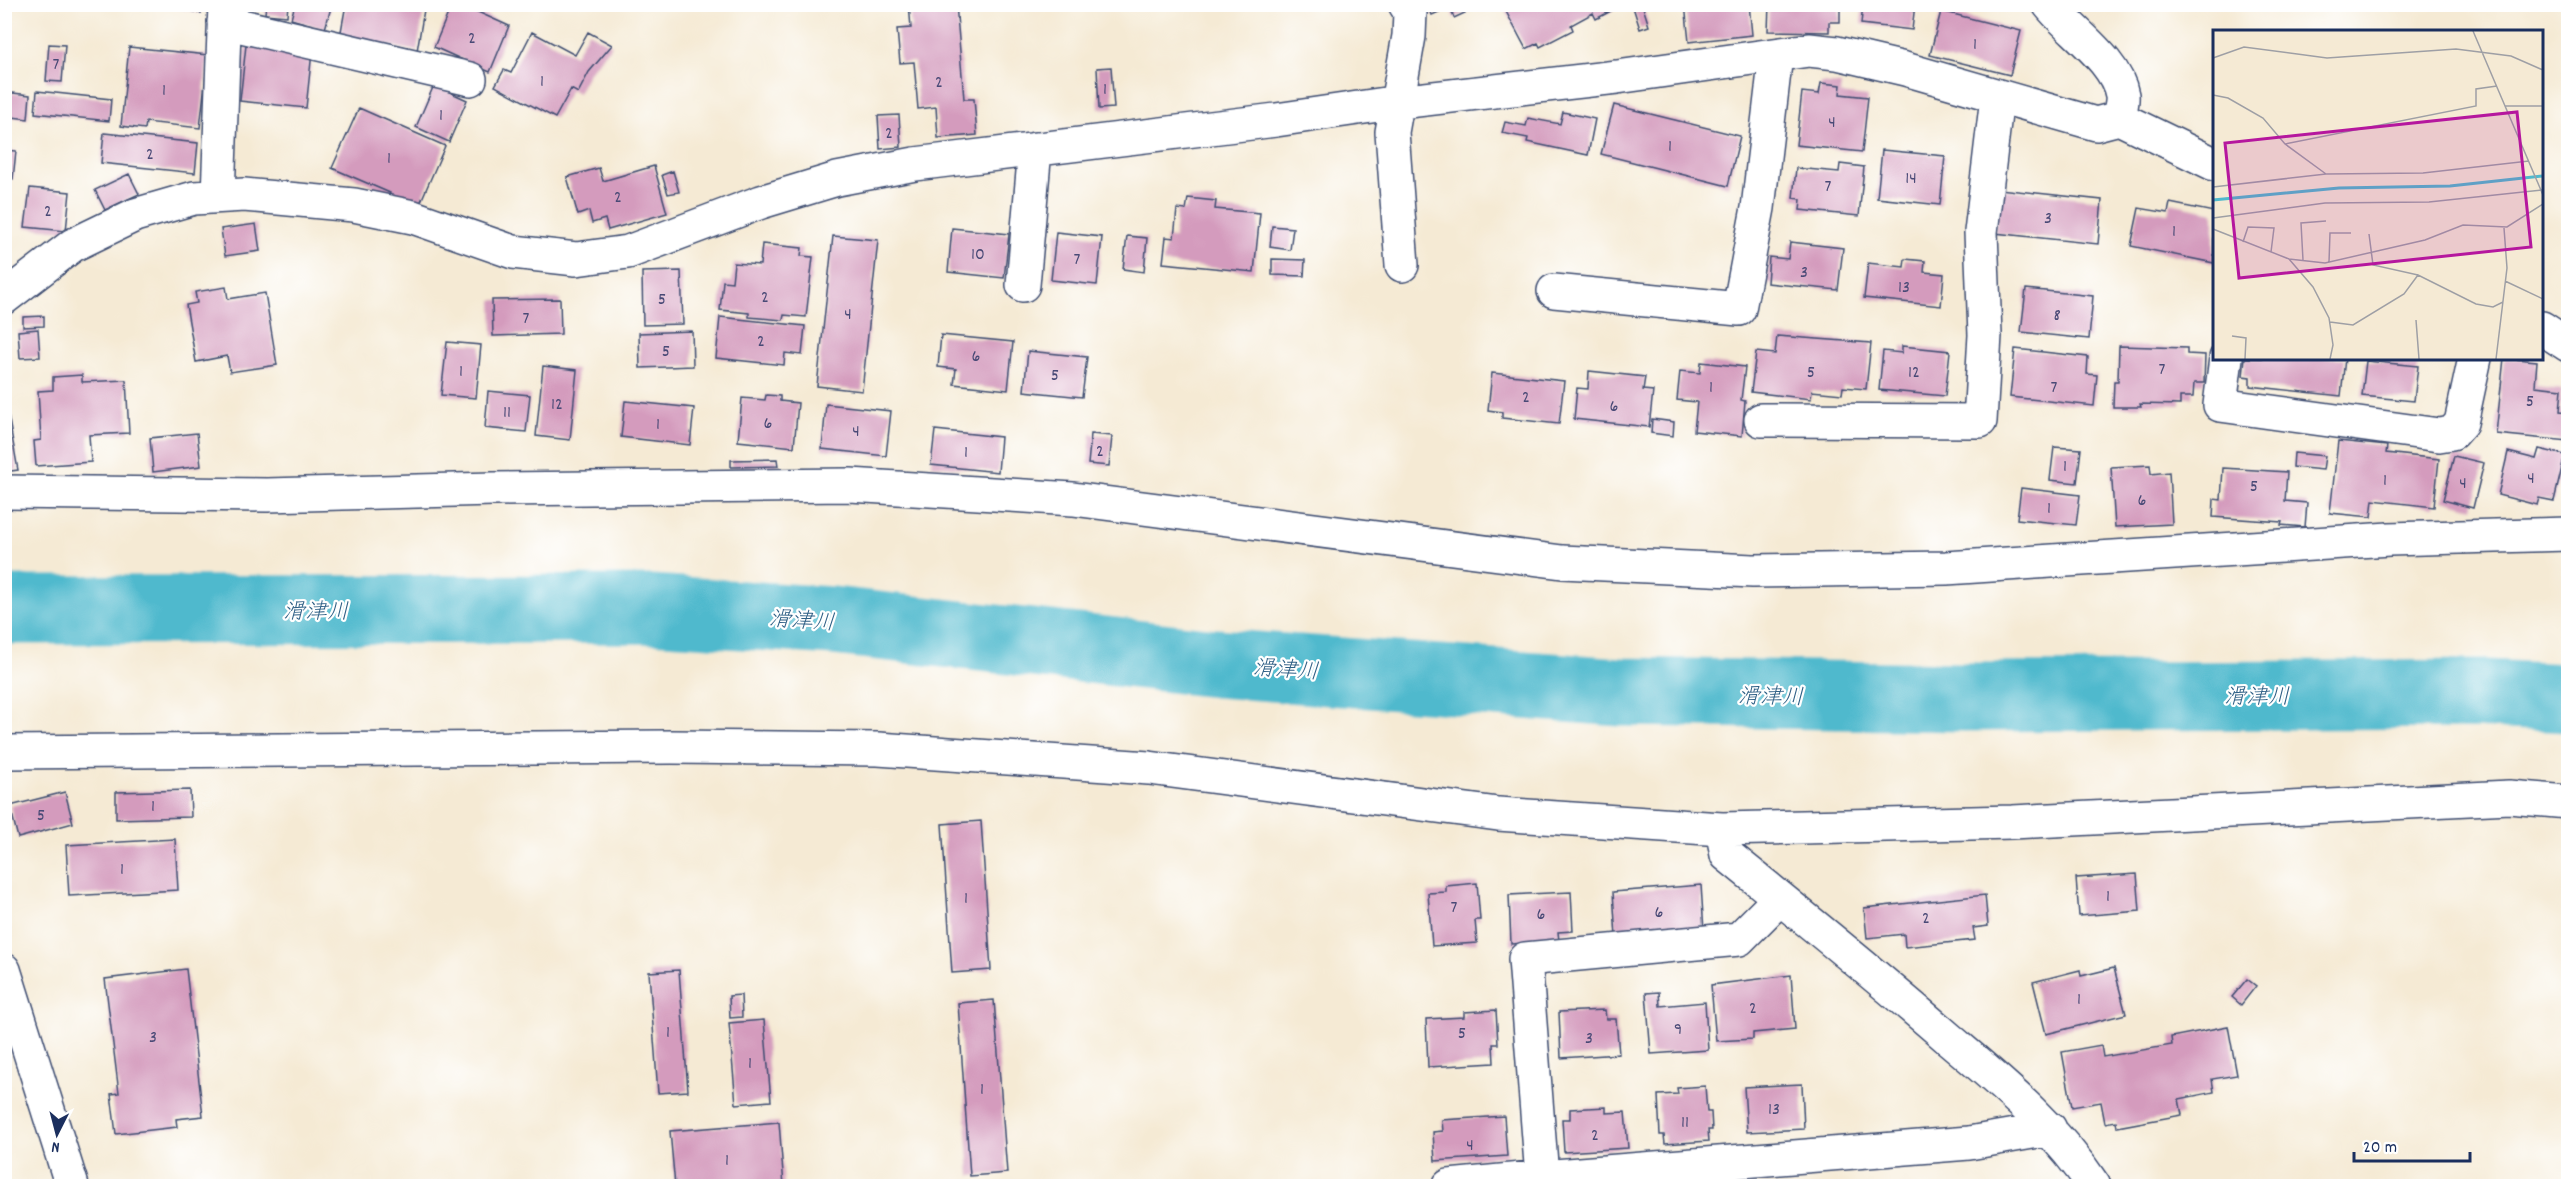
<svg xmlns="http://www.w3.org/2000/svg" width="2573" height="1191" font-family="Dekko,'Klee One',sans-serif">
  <rect width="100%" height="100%" fill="#fff"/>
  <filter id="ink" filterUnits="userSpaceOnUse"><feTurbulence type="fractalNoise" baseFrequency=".0167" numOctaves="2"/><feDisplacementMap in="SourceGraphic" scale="12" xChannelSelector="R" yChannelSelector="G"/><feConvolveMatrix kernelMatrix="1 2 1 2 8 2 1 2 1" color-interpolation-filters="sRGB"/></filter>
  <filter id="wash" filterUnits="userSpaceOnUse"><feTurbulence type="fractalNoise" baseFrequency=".008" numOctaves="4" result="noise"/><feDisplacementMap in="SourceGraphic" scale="24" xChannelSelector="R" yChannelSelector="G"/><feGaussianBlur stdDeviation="1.35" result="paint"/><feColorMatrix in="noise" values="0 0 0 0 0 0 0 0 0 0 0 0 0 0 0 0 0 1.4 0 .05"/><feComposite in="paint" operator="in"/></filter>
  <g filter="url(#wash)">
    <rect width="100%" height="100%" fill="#f5ead4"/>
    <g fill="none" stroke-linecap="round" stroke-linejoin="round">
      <path stroke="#50b9cd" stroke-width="69" d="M4,610l647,-1 182,12 383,42 405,29 342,5 524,-3 81,4"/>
    </g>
    <g id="blocks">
      <path fill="#d49bbd" d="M156,4h46l-1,9z
        M266,4h22l-1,12 -22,-2z
        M295,4h37l-7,25 -34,-10z
        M346,4h79l-8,47 -77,-14z
        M452,4h8l49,22 -19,46 -56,-25z
        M909,4h47l8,95h10l3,36 -39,3 -2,-31 -18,2 -4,-47 -14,1 -3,-34 14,-1z
        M1427,4h57l-30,14 -4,-11 -18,8z
        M1502,4h122l-28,15 -3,-6 -22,12 2,5 -33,17 -2,-4 -12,6z
        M1642,4l7,22 -9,3 -7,-22z
        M1685,4h64l3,31 -63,7z
        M1769,4h71v18h-11v10l-61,-1z
        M1863,4h52l-3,26 -51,-6z
        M1941,11l80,20 -11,44 -80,-20z
        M532,32l43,23 13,-23 24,13 -23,27 -11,21 -7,-4 -16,29 -60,-32 9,-16 7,3z
        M49,44l16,1 -3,37 -16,-1z
        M246,45l66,7 -6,56 -66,-7z
        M129,47l79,8 -8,73 -54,-6 -1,7 -24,-3z
        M1111,67l3,41 -15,1 -2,-41z
        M1821,83l20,2 -1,9 28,3 -6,55 -66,-7 6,-53 17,2z
        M434,85l33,15 -18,42 -33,-15z
        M37,91l74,8 -2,22 -74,-8z
        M4,92l26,3 -2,24 -24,-3z
        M1614,105l126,31 -12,50 -127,-32z
        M359,108l86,38 -27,62 -29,-12 1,-3 -58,-25z
        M1563,112l32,7 -7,36 -61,-13 1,-4 -26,-5 3,-11 21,4 2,-8 32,6z
        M899,115l2,32 -21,2 -2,-33z
        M104,133l94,10 -3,30 -94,-10z
        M4,150l12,1 -3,28 -9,-1z
        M1882,150l63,6 -5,49 -63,-7z
        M1840,164l24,3 -5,49 -59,-6 1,-11 -8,-1 3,-30 43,4z
        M654,166l13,47 -59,17 -3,-11 -13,4 -3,-12 -11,4 -11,-38 32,-9 4,13z
        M673,171l6,21 -11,2 -6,-19z
        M129,174l10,20 -34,16 -10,-20z
        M30,188l40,4 -4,39 -41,-4z
        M1999,189l103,11 -4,44 -103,-11z
        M1188,198l28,3 -1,8 45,4 -6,59 -91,-9 3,-26 8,1 3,-29 9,1z
        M2170,203l44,9v51l-83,-17 8,-38 29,5z
        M256,224l4,27 -35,5 -4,-27z
        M1272,226l21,2 -3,22 -20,-3z
        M952,228l57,6 -5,44 -56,-6z
        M1056,232l46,5 -5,48 -46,-5z
        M833,236l45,4 -16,151 -45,-5z
        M1127,236l20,2 -3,34 -21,-3z
        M1790,242l53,6 -5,42 -71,-7 2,-26 19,2z
        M762,244l40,4 -1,8 12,1 -7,60 -22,-2 -1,5 -34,-3v-4l-29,-3 3,-29 9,1 2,-19 26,2z
        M1272,259l33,1 -1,16 -32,-1z
        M1905,259l20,2 -1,11 20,2 -3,32 -77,-8 4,-35 36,4z
        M681,271l2,53 -40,1 -1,-53z
        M226,287l2,12 37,-6 12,72 -47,7 -3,-16 -31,6 -10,-57 11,-2 -2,-11z
        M2026,289l67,7 -4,43 -68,-7z
        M560,299l1,35 -68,2 -1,-36z
        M44,316v10l-21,1v-10z
        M720,317l85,9 -3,29 -17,-2 -1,12 -68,-7z
        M38,329l2,28 -20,1 -2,-27z
        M692,331l1,35 -53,2 -1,-35z
        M941,335l72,7 -5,48 -54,-6 2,-15 -18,-2z
        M1777,336l94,7 -5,46 -23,-2 -1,7 -30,-3 -1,8 -60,-7 5,-40 19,2z
        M447,342l34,3 -5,53 -35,-3z
        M1902,346l48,5 -5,45 -66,-6 4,-39 19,2z
        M2119,346l68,2v6l18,1 -1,28h-10l-1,14h-13v8l-40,-1 1,3h-28l1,-26h4z
        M2015,349l73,8 -1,17 10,1 -3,31 -84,-9z
        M1028,351l59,6 -5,40 -58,-6z
        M2245,358h100l-4,38 -91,-10v-9l-7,-1z
        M2504,358l33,3 -2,25 27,3 -2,22 8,1v29l-72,-7z
        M2366,361l52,5 -4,35 -52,-5z
        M1701,362l44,5 -4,33 4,1 -3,35 -48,-5 3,-29 -20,-2 3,-29 20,2z
        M543,366l34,4 -7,70 -34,-4z
        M1589,371l56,6 -2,13 10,1 -4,36 -75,-8 3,-31 11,1z
        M1492,373l72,8 -5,43 -57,-6v-6l-14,-2z
        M82,375v7l44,-2 3,53 -40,2 2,27 -55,4 -2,-25 7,-1 -3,-49 15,-1v-13z
        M488,391l42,4 -4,37 -41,-4z
        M4,392l14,78 -14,2z
        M766,395l14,1v5l18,2 -4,44 -56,-6 4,-43 23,2z
        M625,401l69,7 -4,37 -69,-8z
        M826,404l65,7 -5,45 -64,-7z
        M1652,419l22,3 -1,14 -22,-3z
        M935,430l66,7 -3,35 -67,-7z
        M197,433l4,33 -48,6 -3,-34z
        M1091,434l21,2 -3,30 -21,-2z
        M2338,441l49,5 -1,7 53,6 -5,48 -61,-7 -2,17 -41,-4z
        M2054,447l27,2 -4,34 -27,-3z
        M2539,449l26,6 -11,46 -15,-3 -2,7 -39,-10 10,-43 28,7z
        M2294,453l31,3 -2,14 -30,-3z
        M2454,456l30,7 -11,45 -30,-8z
        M777,459l1,7 -47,1v-7z
        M2150,465l1,9 18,-2 3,52 -57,3 -4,-60z
        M2223,468l64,4 -2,29 22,2 -2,24 -24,-2 1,-3 -69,-5 1,-18 7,1z
        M2021,488l59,7 -4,30 -59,-6z
        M190,790l1,27 -75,2v-27z
        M65,792l8,31 -55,15 -8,-32z
        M981,821l10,149 -39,3 -10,-149z
        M175,839l3,51 -109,6 -3,-51z
        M2137,874l3,37 -61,5 -3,-38z
        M1477,883l3,37h-5l2,23 -45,3 -4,-53 18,-1v-6z
        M1701,885l3,46 -88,6 -3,-45z
        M1571,892l2,39 -15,1 1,9 -48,3 -2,-49z
        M1985,895l3,31 -15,2 2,12 -70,7 -1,-13 -37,4 -3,-30z
        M2114,968l12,46 -80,20 -13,-52 47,-12 1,6z
        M186,969l17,147 -27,3 1,8 -61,7 -5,-40 8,-1 -14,-114z
        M679,970l9,121 -30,2 -9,-121z
        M1791,975l4,54 -42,4v6l-37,2 -5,-56z
        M2247,979l9,7 -15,19 -9,-8z
        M1659,992l1,14 45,-4 3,48 -57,4 -5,-61z
        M741,995l1,22 -12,1 -1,-22z
        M994,1000l13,173 -37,3 -12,-173z
        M1496,1010l2,34h-5l1,19 -66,4 -2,-48 38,-2v-5z
        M1605,1010l1,9h10l3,35 -58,4 -2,-46z
        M764,1020l7,81 -35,3 -7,-81z
        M2228,1026l9,49 -25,4 2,13 -35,7 3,16 -65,12 -1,-6 -11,2 -4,-21 -29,5 -10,-55 39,-7 2,12 69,-12 -1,-8z
        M1802,1084l2,45 -57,3 -3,-45z
        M1705,1086l2,26h4l1,18h-4l1,11 -44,3 -1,-9h-4l-2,-40 20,-1 -1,-6z
        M1606,1107v6l19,-1 3,36 -64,4 -2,-33h8v-10z
        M1504,1116l3,40 -72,5 -2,-29 10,-1 -1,-11z
        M779,1122l5,64h-109l-5,-55z"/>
    </g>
  </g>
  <g filter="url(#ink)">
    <use href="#blocks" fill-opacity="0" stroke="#3c4b70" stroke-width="1.5"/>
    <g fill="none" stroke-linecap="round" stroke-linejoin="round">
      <g stroke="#3c4b70" stroke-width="36">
        <path id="minor" d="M2049,4c21,27 67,56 73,91 1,7 -2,15 -3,23
          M224,22l246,57
          M218,196l7,-192
          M1402,265l-10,-133 17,-96 1,-24 -5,-8
          M1023,285l12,-136
          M1554,291l185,18 19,-101 18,-153
          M4,298l69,-53 62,-30 59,-17 50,-3 110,10 59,12 100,35 63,7 52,-7 133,-50 76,-23 78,-15 361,-44 123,-18 218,-25 192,-27 28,3 68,16 191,55 23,-6 95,46
          M2542,328l26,17
          M2226,358l-6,47 219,30 13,-2 9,-10 14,-65
          M1761,420l219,1 5,-86 -4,-103 16,-135
          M4,492l263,3 226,-6 357,-4 223,14 489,63 191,9 193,-3 443,-29 179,-5
          M4,752l667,-5 207,2 271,19 349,46 224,15 291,-7 496,-25 59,5
          M1722,829l5,26c74,60 149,120 221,183 54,46 107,89 146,148
          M4,970l68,216
          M1542,1177l-17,-218 214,-20 41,-41
          M1449,1186l93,-9 427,-34 81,-14"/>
      </g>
      <use href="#minor" stroke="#fff" stroke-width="33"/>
    </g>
  </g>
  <g text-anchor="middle" stroke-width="4.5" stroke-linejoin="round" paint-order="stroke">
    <g font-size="18" fill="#494a76">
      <text x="472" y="43">2</text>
      <text x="1975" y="49">1</text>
      <text x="56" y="69">7</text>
      <text x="542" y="86">1</text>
      <text x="939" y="87">2</text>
      <text x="1105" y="94">1</text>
      <text x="164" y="95">1</text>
      <text x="441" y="120">1</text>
      <text x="1832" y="127">4</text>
      <text x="889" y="138">2</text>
      <text x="1670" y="151">1</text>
      <text x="150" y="159">2</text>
      <text x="389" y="163">1</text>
      <text x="1911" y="183">14</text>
      <text x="1828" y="191">7</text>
      <text x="618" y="202">2</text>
      <text x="48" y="216">2</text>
      <text x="2048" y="223">3</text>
      <text x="2174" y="236">1</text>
      <text x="978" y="259">10</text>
      <text x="1077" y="264">7</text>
      <text x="1804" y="277">3</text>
      <text x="1904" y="292">13</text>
      <text x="765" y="302">2</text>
      <text x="662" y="304">5</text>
      <text x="848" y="319">4</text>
      <text x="2057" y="320">8</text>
      <text x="526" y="323">7</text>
      <text x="761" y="346">2</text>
      <text x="666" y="356">5</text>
      <text x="976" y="361">6</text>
      <text x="2162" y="374">7</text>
      <text x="461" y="376">1</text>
      <text x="1811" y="377">5</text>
      <text x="1914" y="377">12</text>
      <text x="1055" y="380">5</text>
      <text x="1711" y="392">1</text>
      <text x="2054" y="392">7</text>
      <text x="1526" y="402">2</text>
      <text x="2530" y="406">5</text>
      <text x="557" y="409">12</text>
      <text x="1614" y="411">6</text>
      <text x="507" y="417">11</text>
      <text x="768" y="428">6</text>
      <text x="658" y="429">1</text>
      <text x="856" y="436">4</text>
      <text x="1100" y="456">2</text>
      <text x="966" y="457">1</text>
      <text x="2065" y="471">1</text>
      <text x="2531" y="483">4</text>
      <text x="2385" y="485">1</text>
      <text x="2463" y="488">4</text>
      <text x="2254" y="491">5</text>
      <text x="2142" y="505">6</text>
      <text x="2049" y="513">1</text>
      <text x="153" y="811">1</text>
      <text x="41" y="820">5</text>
      <text x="122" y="874">1</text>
      <text x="2108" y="901">1</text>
      <text x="966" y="903">1</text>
      <text x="1454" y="912">7</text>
      <text x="1659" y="917">6</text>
      <text x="1541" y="919">6</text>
      <text x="1926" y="923">2</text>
      <text x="2079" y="1004">1</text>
      <text x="1753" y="1013">2</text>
      <text x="1678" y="1034">9</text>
      <text x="668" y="1037">1</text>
      <text x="1462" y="1038">5</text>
      <text x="153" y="1042">3</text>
      <text x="1589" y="1043">3</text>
      <text x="750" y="1068">1</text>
      <text x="982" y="1094">1</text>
      <text x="1774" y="1114">13</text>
      <text x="1685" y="1127">11</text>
      <text x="1595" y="1140">2</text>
      <text x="1470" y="1150">4</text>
      <text x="727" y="1165">1</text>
    </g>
    <g font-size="22" font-style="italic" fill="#2e5f85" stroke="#fff">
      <text x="316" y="618">滑津川</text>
      <text transform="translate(802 619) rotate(4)" y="8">滑津川</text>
      <text transform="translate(1286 668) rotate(4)" y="8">滑津川</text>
      <text transform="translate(1771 695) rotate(1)" y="8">滑津川</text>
      <text x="2257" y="703">滑津川</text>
    </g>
  </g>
  <g transform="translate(2213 30)">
    <rect width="330" height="330" fill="#f5ead4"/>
    <path fill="none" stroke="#50b9cd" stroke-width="3" d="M0,170l126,-12 111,-2 93,-10"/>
    <path fill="none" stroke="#9e9fa5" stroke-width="1.5" d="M260,1l70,164M0,28l31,-11 83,11 129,-9 55,7 32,14M0,65l15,3 35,20 22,26 41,30M292,76h38M72,114l191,-38v-17l21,-3M0,157l113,-13 97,-1 106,-12M0,188l112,-15 104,-1 114,-12M0,199l76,30 36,4 100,-23 38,-15 44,2 36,-23M156,204l4,31 45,10M30,212l5,-15 26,1 -3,24M76,229l24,28 16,31 4,27 -3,14M90,230l-2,-37 25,-2M116,232l1,-29h21M292,251l38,18M203,290l3,39M117,292l23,3 51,-31 14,-19 58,29 17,3 10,-5M19,306l14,2 -1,21M283,329l11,-91 -3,-40"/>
    <path fill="#b5179e" fill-opacity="0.15" stroke="#b5179e" stroke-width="3" d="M304,82l14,135 -292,31 -14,-135z"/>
    <rect width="330" height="330" fill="none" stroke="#1b2f5e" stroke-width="3"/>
  </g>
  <rect width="2573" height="1191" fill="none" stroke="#fff" stroke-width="24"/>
  <g transform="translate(57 1134) rotate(186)" stroke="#ffffff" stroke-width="4.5" paint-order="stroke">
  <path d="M0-4.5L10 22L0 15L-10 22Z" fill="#1b2f5e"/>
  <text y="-9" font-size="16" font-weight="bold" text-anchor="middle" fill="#1b2f5e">N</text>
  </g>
  <path d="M2354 1152v9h116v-9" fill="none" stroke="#1b2f5e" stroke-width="3"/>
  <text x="2363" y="1152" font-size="18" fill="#1b2f5e" stroke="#ffffff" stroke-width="4.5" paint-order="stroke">20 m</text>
</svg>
